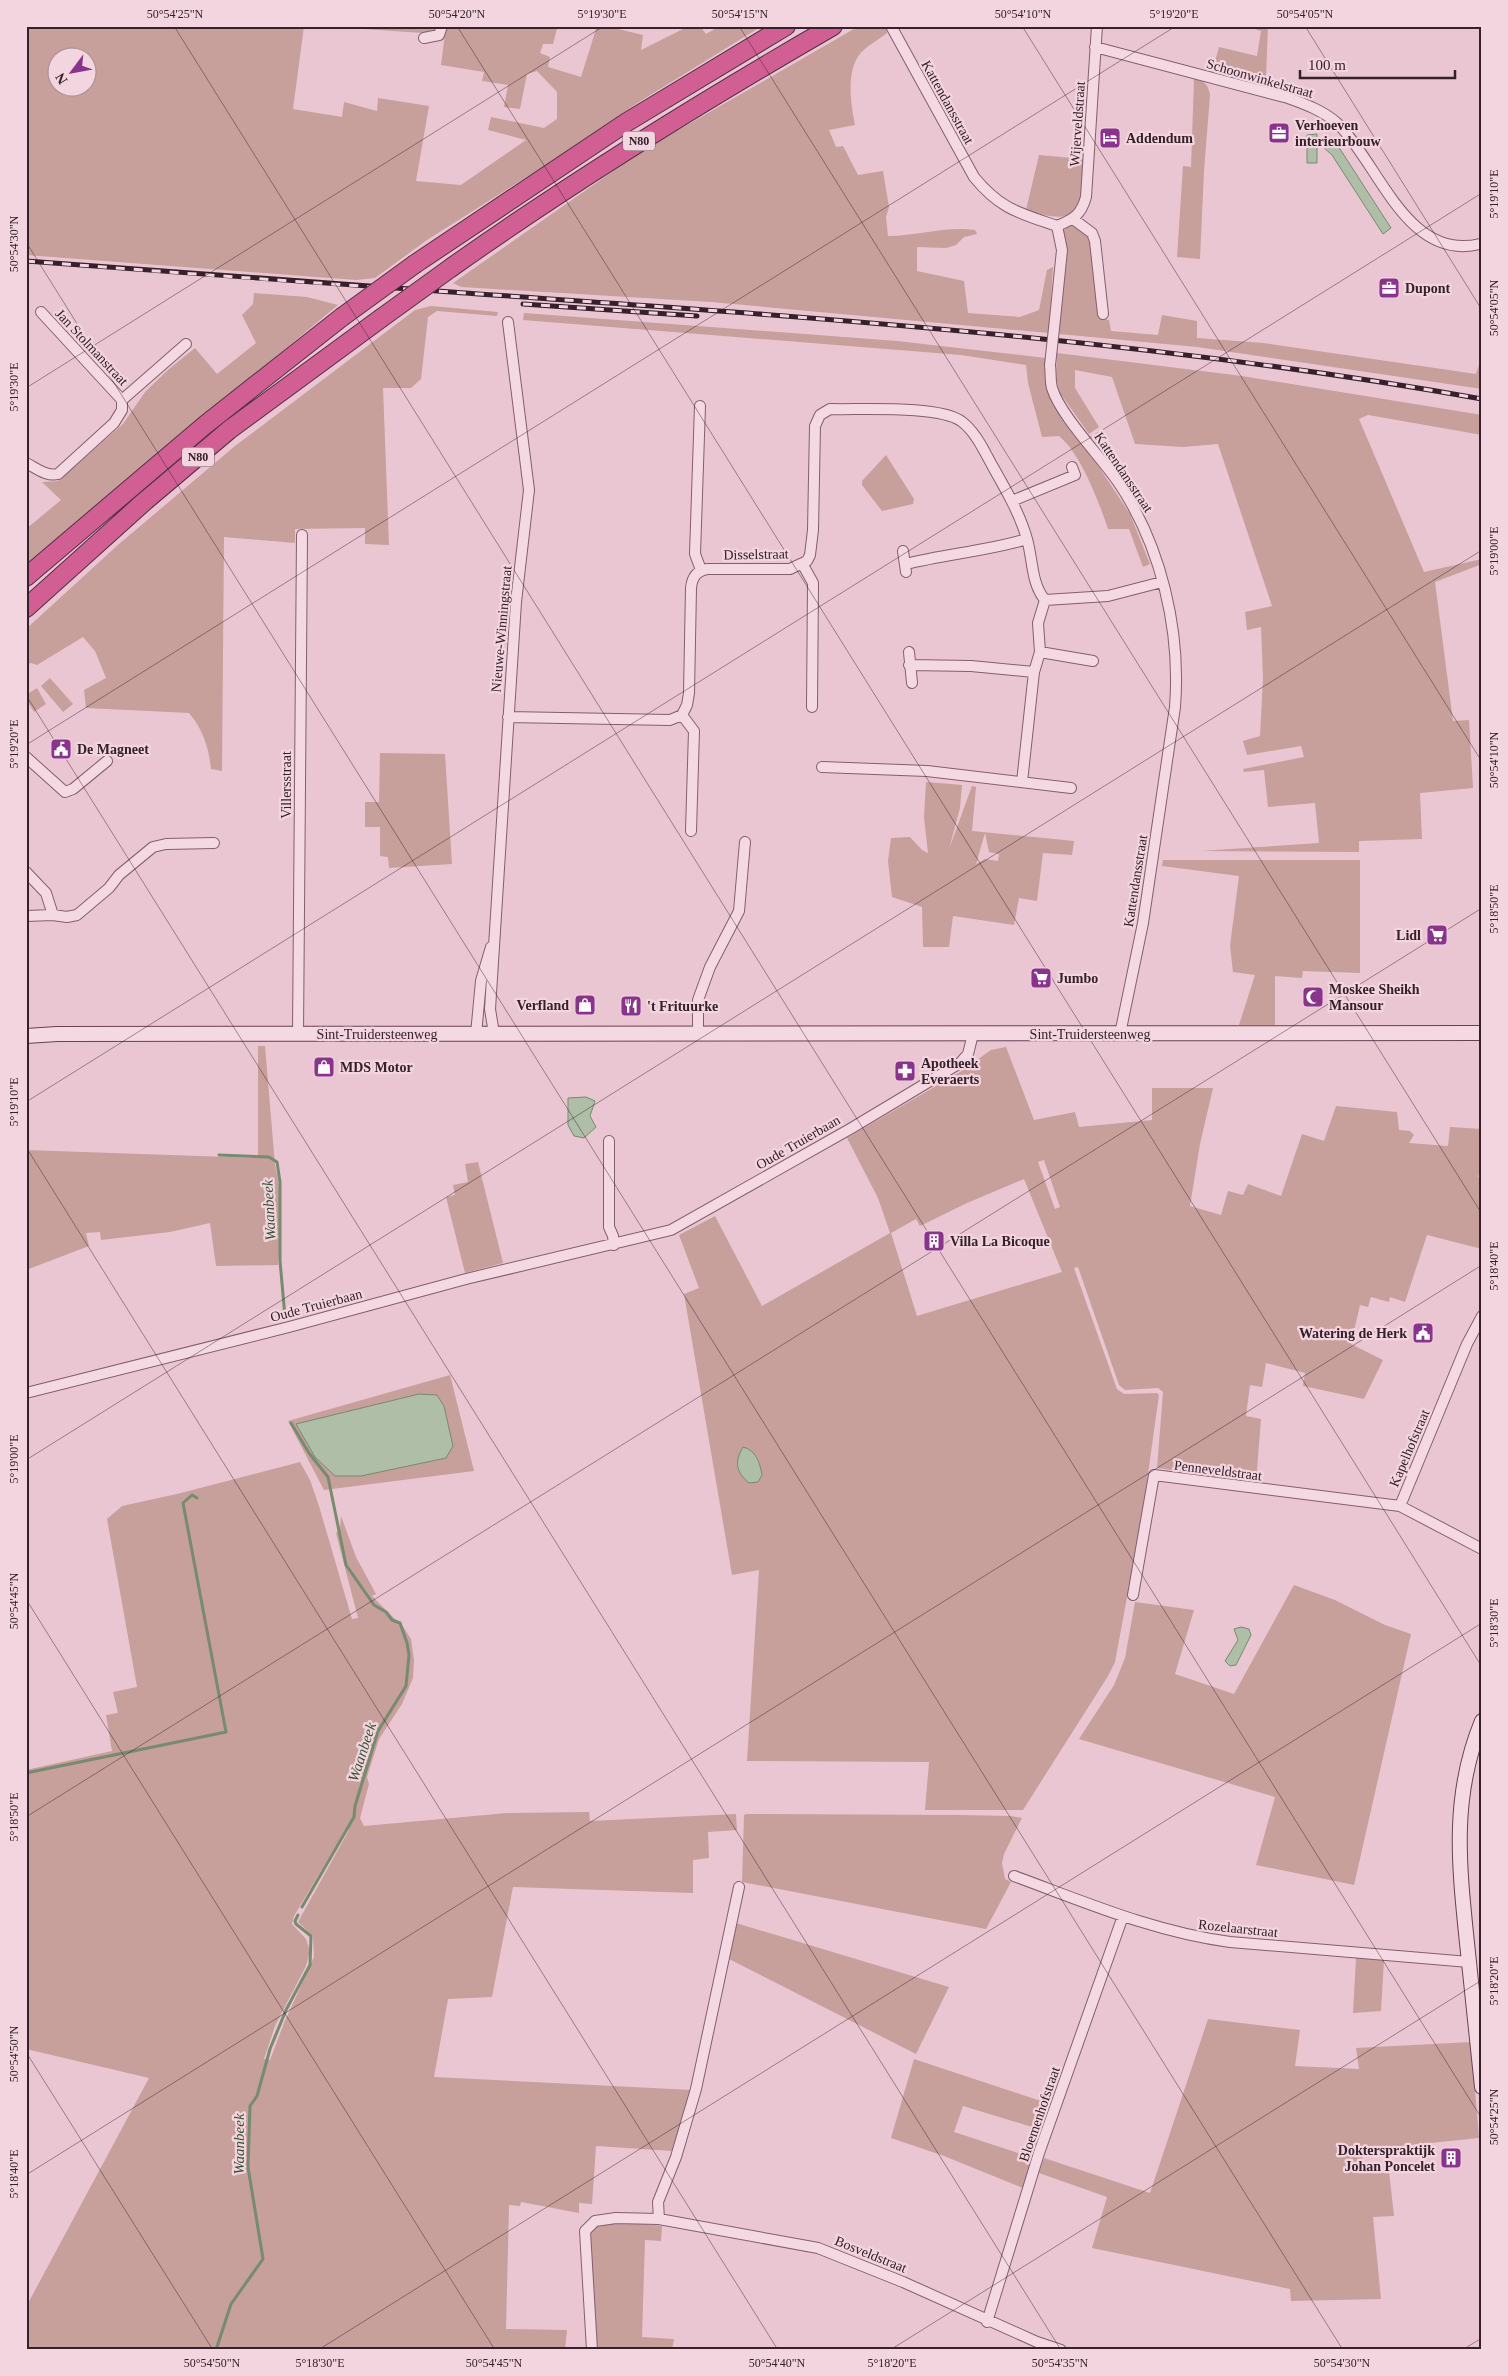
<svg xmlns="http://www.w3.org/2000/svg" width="1508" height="2376" font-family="'Times New Roman',serif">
  <rect width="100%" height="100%" fill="#eac6d2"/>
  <path fill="#c79f9b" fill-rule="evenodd" d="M26,26h278l-11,83 49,8 2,-15 33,9 1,-13 51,8 -13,75 45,4 65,-45 -38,-10 3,-13 53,11 13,-9v-27l-20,-21 -10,3 -7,35 -16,-2 4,-22 -26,-4 2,-9 -43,-7 5,-39h95l16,3 -4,15h-10l-3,9 10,4 -2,10 33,10 16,-51h9l37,9 -2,15 48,-24h11l6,8 14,-8h42l-123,76 -98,66 -114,72 -52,38 -19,2 -330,-25zM58,58h30v30h-30z
    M318,26h121l-6,4 -10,3z
    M859,26h27l1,7c-9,7 -22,14 -28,22 -13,18 -8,50 -4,70l-26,5 7,17 7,-1 15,29 25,-4 6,36 -3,10 2,19c30,0 57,-10 87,-6l2,4 -13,3 -8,8 -10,3 -29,-1v24l47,10 4,32 52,4 19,-7 8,-40 6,-3 -4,66 -338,-31 -250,-15 -8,-4 189,-132z
    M1245,26h23l-2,52 -52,-13 5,-18 38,9 4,-25z
    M1194,79c11,2 14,5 16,16l-6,76 -4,88 -23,-2 6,-91 8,1z
    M1039,155l45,4c-2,50 -1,69 -58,51z
    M1073,224l17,14 8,79 11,3 2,11 47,4 4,-20 35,6v17l66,5 213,31 3,-9 3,1v23l-285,-42 -138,-13 8,-80 -5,-23z
    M254,293l53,4 31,8 -312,260v-36l35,-29 -19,-18 16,-1 65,-57 22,-32 24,-23 26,-21 22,26 39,-31 -14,-28 11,-11z
    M431,306l67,6 -1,4 -60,-5 -9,6 -7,62 -10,9h-28l6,157 -24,-1v-16l-70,1v14l-71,-6 -2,234 -11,-2c-2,-20 -8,-40 -22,-56l-103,-5 -2,-18 22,-12 -11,-27 -12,-14 -46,28 -6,-2 -5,2v-36l93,-85 116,-98 180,-136z
    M524,313l373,28 149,17 -1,13 3,22 18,31 25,31 39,59 20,50 -7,3 -14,-38h-21c-9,-27 -27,-75 -49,-93l-17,1 -14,-54 -2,-18 -65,-10 -438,-35z
    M1057,353l185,23 240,39v20l-114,-20 -9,4 65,153 58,-13v5l-47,18 18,139 16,-1 4,68 -53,5 2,46 -63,2v11l-158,-1 118,-8 -4,-40 -47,4 -4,-37 -20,2 -1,-3 61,-12 -3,-11 -54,9 -4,-14 17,-5 3,-58 -2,-51 -14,3 -2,-18 27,-6 -54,-162 -35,3 -48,-3 -23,-67 -37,-7v18l24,39 -10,7 -29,-41 -4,-14z
    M886,455l28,44 -1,5 -31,7 -20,-26v-4z
    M50,678l23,26 -10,8 -22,-26z
    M37,688l9,16 -12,8 -8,-13v-4z
    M380,753l65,1 7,110 -63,4 -1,-11 -8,-1v-29h-15v-25h14z
    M926,782l36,3 -2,23 -11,41 23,-63 4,1 -4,44 102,10 -2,14 -29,-2 -6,48 -18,-3 -5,27 -61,-9 -4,31h-26l-1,-40 -30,-10 -4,-36 3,-23 19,-1 12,13 6,3 -4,-36zM985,833l4,19 10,2 -1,7 -13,-2 -9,5z
    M1163,860h197v113l-57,-2 -1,7 -27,-2v49h-36l16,-50 -22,-3 -3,-26 9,-70 -77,-10z
    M258,1046h7l10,119c8,33 6,67 3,100l-62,1 -6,-43 -40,9 -69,8 -1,-8 -14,1 3,13 -63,24v-120l232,8z
    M1006,1047l28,73 41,-8 4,15 73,-7v-32h61l-13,56 -10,62 31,9 7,-24 15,4 5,-11 33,12 21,-62 22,7 12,-35 61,6 2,18 11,1 4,4 -5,8 39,3 2,-19 32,2v34l-4,14 4,3v69l-55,-14 -22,67 -15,-5 -1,5 -18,-5 -3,10 -8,-2 -9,39 32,16 -19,39 -61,-13 2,-13 -39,-10 -4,24 -12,-2 -4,31 15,3 -5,63 -99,-14 6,-76 -5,-4 -33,2 -6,-5 -41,-118 -4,1 43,121 7,5 33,-1 2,2 -17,122 -27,145 -7,14 -85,134h-98l4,-48 -182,-1 12,-191 -27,5 -48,-281 15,-6 -20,-53 36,-19 47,90 128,-73 -12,-35 -31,-60 113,-66 31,-22zM1044,1160l16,47 -5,2 -17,-47zM1024,1179l38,93 -145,44 -26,-83 25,-14 4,7 47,-23z
    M478,1162l25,101 -38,10 -19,-76 9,-2 -2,-10 15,-3 -3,-18z
    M450,1375l24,96 -150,19 -36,-69z
    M300,1462l10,18 9,26 33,113 6,-1 -22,-85 4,-5 1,-12 15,41 20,37 -4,2 32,32 7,11 3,21 -1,18 -11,26 -23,35 -12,38 2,7 -9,34 4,8 143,-13 82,-1 1,9 146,-7 1,16 -29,2 1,26 -16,2v33l-180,-6 -21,110 -44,2 -14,78 258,13 -20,61 -76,-5 -4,58 -13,-1v10l-58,-11 -1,4 -11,-1 -3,124 61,1 -2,20h-539v-43l123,-229 -123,-29v-279l86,-19 -6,-36 12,-2 -5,-21 24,-5 -30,-168 15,-13 55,-12zM347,1827l2,3 -51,92 15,14 1,21 -30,66 -14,37 -6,-1 11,-33 31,-60 4,-15 -4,-12 -14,-15 2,-8z
    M1294,1585l41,15 50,25 26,9 -57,251 -98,-20 19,-68 -196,-58 35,-54 11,-27 10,-56 59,8 -19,64 59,20z
    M746,1814l213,1 52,1 11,2 -18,36 -2,9 3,16 6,3 -25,47 -244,-47 2,-67z
    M736,1923l213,64 -33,67 -187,-95z
    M1356,1958l28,2 -3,51 -28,2z
    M1208,2019l92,11 -5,36 64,3 -3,-21 115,-6 8,96 -117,12 1,16 26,5 5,45 -21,1 8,82 -90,2 -1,-12 -198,-41 15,-51 -68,-24 5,-15 106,35z
    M914,2059l136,45 -8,26 -79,-24 -9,26 79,26 -10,30 -79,-32 -53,-18z
    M630,2222l32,4 -1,15 -16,-1 -3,97 32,2 -2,11h-75l-7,-117c11,-13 24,-10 40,-11z"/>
  <path fill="#aebea7" stroke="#768b6f" d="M1317,134v29h-10v-28z
    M1328,139l12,10 51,79 -8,6 -51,-79 -10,-9z
    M586,1097l9,4 -5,15 6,11 -12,11 -10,-2 -6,-11v-27z
    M419,1394l18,1 7,11 9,40 -7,12 -85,18h-26l-20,-19 -19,-33z
    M743,1447c13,3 17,16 19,28l-4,7 -9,1c-13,-11 -15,-21 -6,-36z
    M1241,1627l8,2 2,6 -15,30 -6,1 -5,-5 13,-21 -4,-11z"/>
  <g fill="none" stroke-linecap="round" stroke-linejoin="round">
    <path stroke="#768b6f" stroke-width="3" d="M219,1155l50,2 8,5 3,20v79l5,56
      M291,1423l18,30 19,24 18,88 28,40 12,7 6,8 8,3 7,20 2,12 -3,31 -28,45 -23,75 -1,11 -52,90
      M26,1773l200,-41 -43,-229 9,-8 5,3
      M216,2350l15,-46 32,-45 -15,-92 2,-61 7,-10 13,-47 16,-39 24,-45 1,-29 -15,-12 -1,-3 3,-6"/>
    <g stroke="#835e70" stroke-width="12">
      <path id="street" d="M891,26l83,151c26,32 45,36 83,49l5,24 -7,69
        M424,38l15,-3 3,-9
        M1095,47l193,51c17,6 36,13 50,26 41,40 69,138 142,120
        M1073,219l19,14 3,8 8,73
        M1057,226c17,-7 24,-11 29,-29l11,-171
        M41,312l81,88
        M1050,365c1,8 0,16 2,23 8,27 49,69 66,94 43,63 63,148 57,225l-32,216 -23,111
        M700,406l-5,148 6,16
        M26,463c10,5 21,14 32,11l56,-51 8,-13v-10l64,-56
        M1012,501l63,-26 -3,-8
        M903,551l3,21
        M906,564c40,-10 81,-13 121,-25
        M803,565l10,18 -1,124
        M909,652l3,31
        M1040,652l53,9
        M909,665l62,1 63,6
        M682,715l12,16 -3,100
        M508,717l162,3 12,-5 5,-10 2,-12 2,-105c1,-10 5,-17 16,-19h83l17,-8 3,-6 3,-25 2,-104 5,-11 10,-6c30,1 108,-4 131,12 15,11 23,30 32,46 13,23 27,47 34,72 6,21 4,44 18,61l63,-4 54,-14
        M26,757l39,35 8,-3 34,-28
        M822,767l105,4 144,17
        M1022,782l12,-110 6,-20 -2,-29 7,-23
        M26,872l20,21 7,22
        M26,916l27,-1 14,2 10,-2 32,-27 10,-13 34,-28 13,-3 48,-1
        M476,1034l5,-53 10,-34
        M494,1034l-4,-25 26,-407 13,-112 -21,-168
        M698,1034v-34l12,-33 29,-56 6,-69
        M298,1035l4,-500
        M609,1141v86l4,9 1,9
        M1482,1316l-15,28 -67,162 82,43
        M26,1393l263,-66 177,-48 205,-49 179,-101 110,-66 8,-9 5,-20
        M1133,1595l21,-120 246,31
        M1014,1876c71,26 140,56 216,66l239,20
        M659,2219l-1,-17 18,-45 20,-68 43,-202
        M987,2322l52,-169 84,-237
        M592,2350l-7,-119 10,-10 21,-3 43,1 159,29 85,34 134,60 24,8"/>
    </g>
    <g stroke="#654154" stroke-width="16">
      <path id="secondary" d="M26,1036l31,-2 1425,-1
        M1482,1721c-31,75 -23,144 -15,222 5,48 10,96 15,144"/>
    </g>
    <g stroke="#523143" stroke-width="20">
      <path id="highway" d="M415,264l212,-142 159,-96
        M452,267c123,-87 251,-166 381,-241
        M26,577l179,-152 137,-108
        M26,608l119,-107 84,-71 151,-111"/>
    </g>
    <use href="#street" stroke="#f5d9e2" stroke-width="10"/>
    <use href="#secondary" stroke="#f5d9e2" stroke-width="14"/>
    <use href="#highway" stroke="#d15f94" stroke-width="18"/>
    <g stroke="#35202b" stroke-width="5">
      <path id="rail" d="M26,261c142,11 284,22 425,31 345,24 690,46 1031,107
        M523,304l174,12"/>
    </g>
    <use href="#rail" stroke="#f2d5de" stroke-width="3" stroke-dasharray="9" stroke-linecap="butt"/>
    <g stroke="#835e70" stroke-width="12" stroke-linecap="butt">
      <path id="street-bridge" d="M1050,365l5,-46"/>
    </g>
    <g stroke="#523143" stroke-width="20" stroke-linecap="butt">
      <path id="highway-bridge" d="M342,317l73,-53
        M380,319l72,-52"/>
    </g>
    <use href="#street-bridge" stroke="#f5d9e2" stroke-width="10"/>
    <use href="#highway-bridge" stroke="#d15f94" stroke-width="18"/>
  </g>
  <path fill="none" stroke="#35202b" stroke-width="1" stroke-opacity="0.45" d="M174,26l1308,2093M457,26l1025,1641M739,26l743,1188M1022,26l460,736M1305,26l177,284M26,30l6,-4M26,242l1317,2108M26,388l578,-362M26,695l1035,1655M26,745l1150,-719M26,1102l1456,-909M26,1147l752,1203M26,1460l1456,-910M26,1599l469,751M26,1817l1456,-909M26,2052l187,298M26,2175l1456,-910M318,2350l1164,-727M890,2350l592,-370M1462,2350l20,-12"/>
  <defs>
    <g id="office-square" transform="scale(1.125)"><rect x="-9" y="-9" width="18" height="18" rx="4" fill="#8a338d" stroke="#f2d5de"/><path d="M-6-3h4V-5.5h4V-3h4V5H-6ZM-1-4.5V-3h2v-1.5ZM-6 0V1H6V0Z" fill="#fff"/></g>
    <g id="hotel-square" transform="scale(1.125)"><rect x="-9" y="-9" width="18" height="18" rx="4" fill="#8a338d" stroke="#f2d5de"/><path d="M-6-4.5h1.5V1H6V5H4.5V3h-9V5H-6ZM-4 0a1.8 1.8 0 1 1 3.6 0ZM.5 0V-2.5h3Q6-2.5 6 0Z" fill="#fff"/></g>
    <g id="civic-square" transform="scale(1.125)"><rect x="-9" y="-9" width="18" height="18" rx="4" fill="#8a338d" stroke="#f2d5de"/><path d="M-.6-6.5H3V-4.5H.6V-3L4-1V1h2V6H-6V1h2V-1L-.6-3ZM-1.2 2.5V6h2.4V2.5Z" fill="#fff"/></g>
    <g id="supermarket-square" transform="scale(1.125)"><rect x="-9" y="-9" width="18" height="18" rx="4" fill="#8a338d" stroke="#f2d5de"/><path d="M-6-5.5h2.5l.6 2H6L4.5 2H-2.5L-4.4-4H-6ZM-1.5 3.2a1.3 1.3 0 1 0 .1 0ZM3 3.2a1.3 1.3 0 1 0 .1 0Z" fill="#fff"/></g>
    <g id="mosque-square" transform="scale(1.125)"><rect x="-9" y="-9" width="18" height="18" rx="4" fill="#8a338d" stroke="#f2d5de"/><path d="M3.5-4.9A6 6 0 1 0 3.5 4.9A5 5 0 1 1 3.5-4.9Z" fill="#fff"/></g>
    <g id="shop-square" transform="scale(1.125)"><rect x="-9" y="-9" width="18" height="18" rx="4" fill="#8a338d" stroke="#f2d5de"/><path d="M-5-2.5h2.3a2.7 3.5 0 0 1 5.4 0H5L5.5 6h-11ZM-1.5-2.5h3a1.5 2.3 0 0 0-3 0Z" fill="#fff"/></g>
    <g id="restaurant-square" transform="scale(1.125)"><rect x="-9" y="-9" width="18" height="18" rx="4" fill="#8a338d" stroke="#f2d5de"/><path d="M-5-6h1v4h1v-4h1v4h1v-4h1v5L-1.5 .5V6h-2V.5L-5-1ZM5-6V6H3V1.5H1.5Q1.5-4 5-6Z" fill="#fff"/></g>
    <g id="pharmacy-square" transform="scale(1.125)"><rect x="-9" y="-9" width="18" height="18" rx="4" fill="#8a338d" stroke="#f2d5de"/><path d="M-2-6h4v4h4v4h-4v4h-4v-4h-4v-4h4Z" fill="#fff"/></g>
    <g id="building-square" transform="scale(1.125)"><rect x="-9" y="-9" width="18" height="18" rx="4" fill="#8a338d" stroke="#f2d5de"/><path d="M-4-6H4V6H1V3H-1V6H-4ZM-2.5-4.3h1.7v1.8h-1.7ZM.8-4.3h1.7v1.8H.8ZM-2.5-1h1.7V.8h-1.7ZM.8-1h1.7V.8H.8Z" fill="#fff"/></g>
  </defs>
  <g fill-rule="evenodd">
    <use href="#office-square" x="1279" y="133"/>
    <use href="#hotel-square" x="1110" y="138"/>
    <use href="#office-square" x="1389" y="288"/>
    <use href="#civic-square" x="61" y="749"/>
    <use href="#supermarket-square" x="1437" y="935"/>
    <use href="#supermarket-square" x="1041" y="978"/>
    <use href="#mosque-square" x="1313" y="997"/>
    <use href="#shop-square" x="585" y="1005"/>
    <use href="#restaurant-square" x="631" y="1006"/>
    <use href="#shop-square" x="324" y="1067"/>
    <use href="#pharmacy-square" x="905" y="1071"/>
    <use href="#building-square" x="934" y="1241"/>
    <use href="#civic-square" x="1423" y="1333"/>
    <use href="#building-square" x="1451" y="2158"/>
  </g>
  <g text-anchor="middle" stroke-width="4.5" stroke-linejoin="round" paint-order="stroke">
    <g fill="#f2d5de" stroke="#6e5661" stroke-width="1">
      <rect x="623" y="131.5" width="32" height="19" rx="4"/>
      <rect x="182" y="447.5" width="32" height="19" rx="4"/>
    </g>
    <g font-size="12" font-weight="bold" fill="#35202b">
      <text x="639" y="145">N80</text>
      <text x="198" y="461">N80</text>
    </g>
    <g font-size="14" fill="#35202b" stroke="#f2d5de">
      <text transform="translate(1260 78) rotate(16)" y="5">Schoonwinkelstraat</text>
      <text transform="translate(948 102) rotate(61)" y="5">Kattendansstraat</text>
      <text transform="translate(1077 124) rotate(-86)" y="5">Wijerveldstraat</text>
      <text transform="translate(92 347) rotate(47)" y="5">Jan Stolmanstraat</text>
      <text transform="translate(1124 472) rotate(56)" y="5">Kattendansstraat</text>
      <text transform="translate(756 554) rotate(-1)" y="5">Disselstraat</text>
      <text transform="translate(501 629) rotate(-85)" y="5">Nieuwe-Winningstraat</text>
      <text transform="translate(286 785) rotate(-90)" y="5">Villersstraat</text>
      <text transform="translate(1135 881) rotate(-81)" y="5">Kattendansstraat</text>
      <text x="377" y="1039">Sint-Truidersteenweg</text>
      <text x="1090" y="1039">Sint-Truidersteenweg</text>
      <text transform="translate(798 1142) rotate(-30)" y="5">Oude Truierbaan</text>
      <text transform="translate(316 1305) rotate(-15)" y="5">Oude Truierbaan</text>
      <text transform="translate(1409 1448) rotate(-67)" y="5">Kapelhofstraat</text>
      <text transform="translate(1218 1470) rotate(7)" y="5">Penneveldstraat</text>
      <text transform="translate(1238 1928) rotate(6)" y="5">Rozelaarstraat</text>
      <text transform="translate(1039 2114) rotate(-71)" y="5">Bloemenhofstraat</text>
      <text transform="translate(871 2254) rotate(22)" y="5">Bosveldstraat</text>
    </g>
    <g font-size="14" font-weight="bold" fill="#35202b" stroke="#f2d5de" text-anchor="start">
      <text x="1295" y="130">Verhoeven<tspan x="1295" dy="16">interieurbouw</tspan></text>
      <text x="1126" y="143">Addendum</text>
      <text x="1405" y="293">Dupont</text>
      <text x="77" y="754">De Magneet</text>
      <text x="1421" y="940" text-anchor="end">Lidl</text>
      <text x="1057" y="983">Jumbo</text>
      <text x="1329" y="994">Moskee Sheikh<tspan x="1329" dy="16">Mansour</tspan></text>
      <text x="569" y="1010" text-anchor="end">Verfland</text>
      <text x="647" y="1011">'t Frituurke</text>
      <text x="921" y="1068">Apotheek<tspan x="921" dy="16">Everaerts</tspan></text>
      <text x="340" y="1072">MDS Motor</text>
      <text x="950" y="1246">Villa La Bicoque</text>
      <text x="1407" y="1338" text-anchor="end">Watering de Herk</text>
      <text x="1435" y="2155" text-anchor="end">Dokterspraktijk<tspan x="1435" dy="16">Johan Poncelet</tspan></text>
    </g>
    <g font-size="15" font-style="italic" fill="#345331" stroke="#f2d5de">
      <text transform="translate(269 1210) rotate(-93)" y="5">Waanbeek</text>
      <text transform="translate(362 1752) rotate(-72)" y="5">Waanbeek</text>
      <text transform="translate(239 2144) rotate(-90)" y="5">Waanbeek</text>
    </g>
  </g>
  <rect width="1508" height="2376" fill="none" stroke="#f2d5de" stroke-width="55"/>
  <g transform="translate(72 72) rotate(238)"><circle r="24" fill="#f2d5de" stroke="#a68d96"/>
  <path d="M0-4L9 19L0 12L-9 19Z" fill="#8a338d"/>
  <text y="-8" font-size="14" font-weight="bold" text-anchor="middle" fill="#35202b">N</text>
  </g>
  <path d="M1300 70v8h155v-8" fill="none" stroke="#35202b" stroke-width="2.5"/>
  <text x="1308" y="70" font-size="15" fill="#35202b" stroke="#f2d5de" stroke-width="4" paint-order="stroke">100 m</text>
  <rect x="28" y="28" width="1452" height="2320" fill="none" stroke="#35202b" stroke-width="2"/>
  <g font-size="12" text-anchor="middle" fill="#35202b">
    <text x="175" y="18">50°54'25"N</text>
    <text x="457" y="18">50°54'20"N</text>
    <text x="602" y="18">5°19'30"E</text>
    <text x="740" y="18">50°54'15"N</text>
    <text x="1023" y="18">50°54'10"N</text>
    <text x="1174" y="18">5°19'20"E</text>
    <text x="1305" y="18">50°54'05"N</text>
    <text transform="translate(1494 194) rotate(-90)" y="4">5°19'10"E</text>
    <text transform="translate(14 244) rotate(-90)" y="4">50°54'30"N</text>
    <text transform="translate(1494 308) rotate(-90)" y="4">50°54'05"N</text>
    <text transform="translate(14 387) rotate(-90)" y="4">5°19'30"E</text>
    <text transform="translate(1494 551) rotate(-90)" y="4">5°19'00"E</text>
    <text transform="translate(14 744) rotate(-90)" y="4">5°19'20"E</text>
    <text transform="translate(1494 760) rotate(-90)" y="4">50°54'10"N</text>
    <text transform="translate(1494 909) rotate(-90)" y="4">5°18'50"E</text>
    <text transform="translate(14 1102) rotate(-90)" y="4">5°19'10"E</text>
    <text transform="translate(1494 1266) rotate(-90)" y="4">5°18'40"E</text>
    <text transform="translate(14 1459) rotate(-90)" y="4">5°19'00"E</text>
    <text transform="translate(14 1601) rotate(-90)" y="4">50°54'45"N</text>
    <text transform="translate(1494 1623) rotate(-90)" y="4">5°18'30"E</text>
    <text transform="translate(14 1817) rotate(-90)" y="4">5°18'50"E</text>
    <text transform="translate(1494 1981) rotate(-90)" y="4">5°18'20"E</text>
    <text transform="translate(14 2054) rotate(-90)" y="4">50°54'50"N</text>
    <text transform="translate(1494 2117) rotate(-90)" y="4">50°54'25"N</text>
    <text transform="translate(14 2174) rotate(-90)" y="4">5°18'40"E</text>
    <text x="212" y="2367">50°54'50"N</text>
    <text x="320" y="2367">5°18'30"E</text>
    <text x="494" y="2367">50°54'45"N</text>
    <text x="777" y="2367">50°54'40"N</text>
    <text x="892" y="2367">5°18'20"E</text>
    <text x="1060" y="2367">50°54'35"N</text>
    <text x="1342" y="2367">50°54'30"N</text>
  </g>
</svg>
